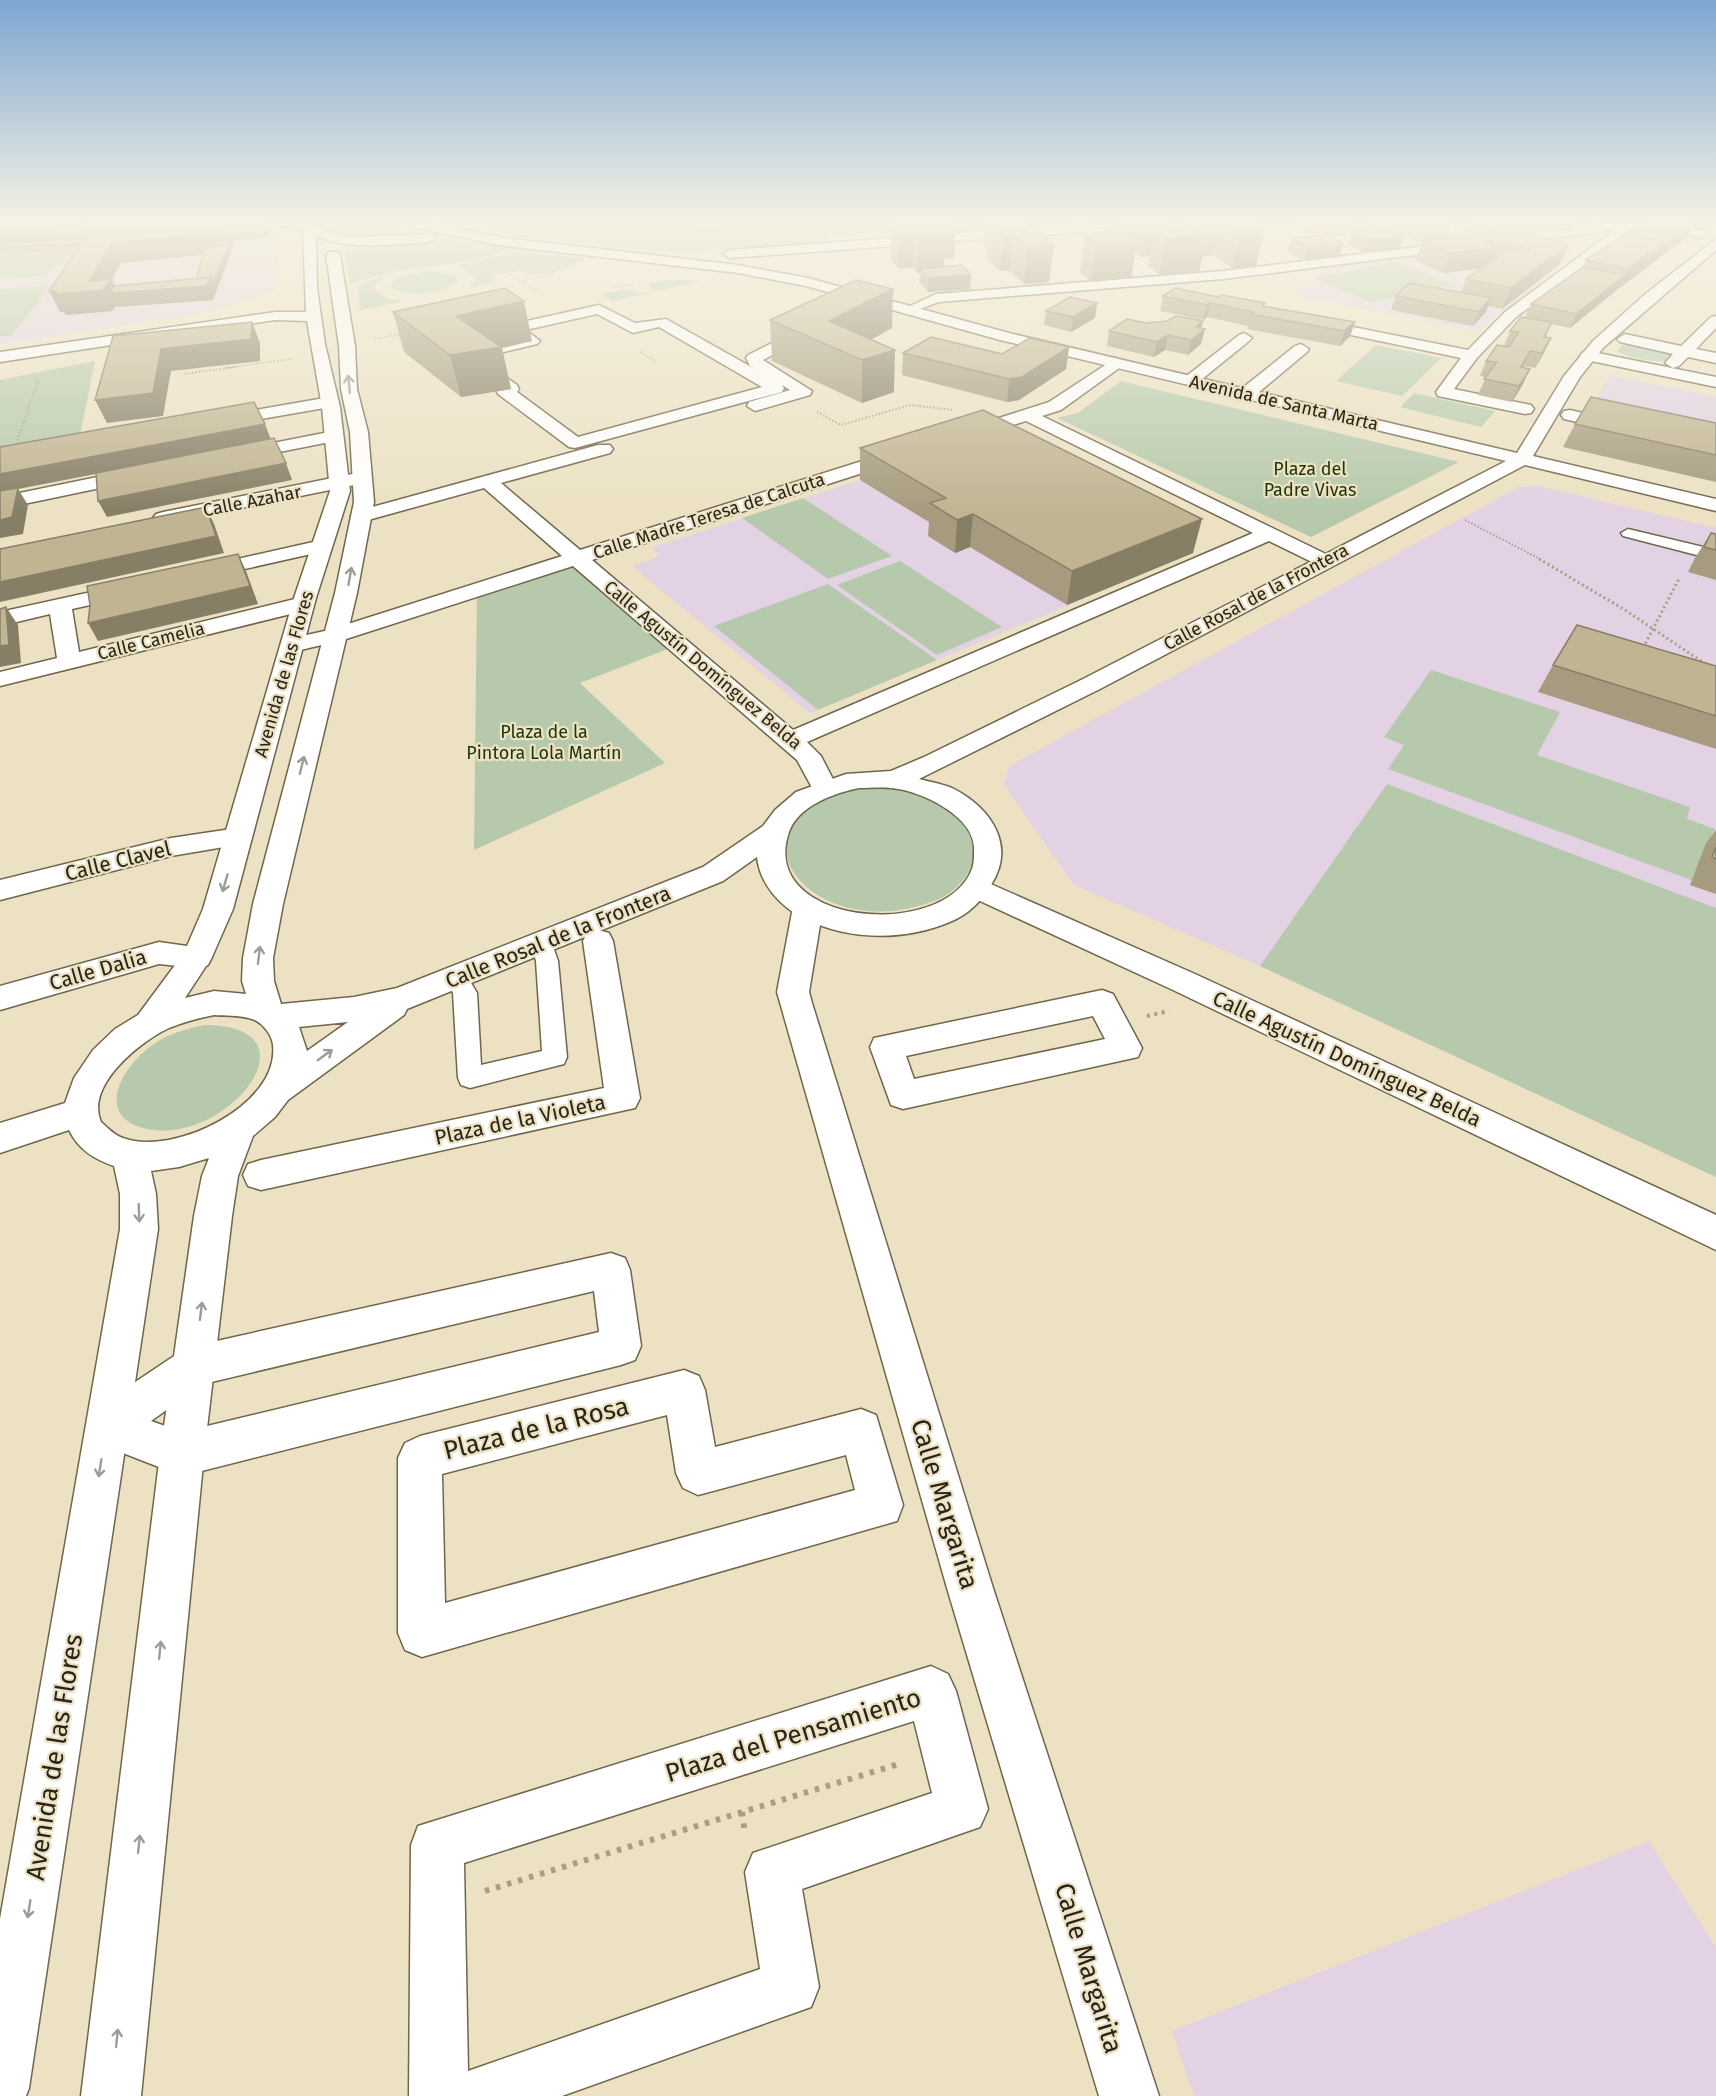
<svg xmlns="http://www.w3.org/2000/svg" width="1716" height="2096" font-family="'Fira Sans',sans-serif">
  <rect width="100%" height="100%" fill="#ece1c3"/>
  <path fill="#e2d2e4" d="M103,220h82l95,7 -4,63 -65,21 -211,33v-113l58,-3 34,-4z
    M1552,240l24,8 -13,16 -85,67 -185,-36 39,-28z
    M1610,375l106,22v41l-127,-28z
    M980,441l213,112 -383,160 -178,-147 28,-10 -9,-8z
    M1538,486l178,42v649l-456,-211 -186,-81 -70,-100 5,-19 510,-279z
    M1649,1841l67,107v148h-522l-22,-65z"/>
  <path fill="#b6c9ac" d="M314,220h68l22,7v3c-31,10 -63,11 -91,-5z
    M422,220h640l-234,17 1,6 -149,10 -154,-15z
    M427,239l152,16 -66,-5 -49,12 -69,9 -45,12 -5,-32 2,-1 28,-6z
    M94,250l-11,14 -28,2 -9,10 -46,3v-24z
    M514,252l72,6c-19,12 -47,23 -67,12l-29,6 6,6 -22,5 -4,-3 7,-5 -20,-14z
    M1395,262l60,23 -84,17 -58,-24z
    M429,271l26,4 3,6c-14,14 -50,16 -67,6l-1,-3 9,-7z
    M385,276l-8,6 -2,8 13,9 15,2 -43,9 -2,-25z
    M670,280l31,1 -88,20 -12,-7 25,-5 11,5 18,-4 -9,-6z
    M51,286l-40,50h-11v-47z
    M1625,342l47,9 -7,10c-14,1 -36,-3 -48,-10z
    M1376,345l65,13 -39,38 -66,-15z
    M95,361l-16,79 -79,14v-74z
    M1121,381l338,81 -148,75 -254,-119 21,-5z
    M1414,393l81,18 -14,16 -81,-20z
    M803,498l89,58 -64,23 -86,-61z
    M578,558l100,87 -98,38 85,80 -191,87 3,-260z
    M900,561l102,66 -65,28 -100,-70z
    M828,584l109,76 -119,50 -104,-84z
    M1431,670l129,42 -23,43 153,52 -3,12 28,10 -18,53 -309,-113 16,-24 -20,-8z
    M1387,784l329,124v269l-456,-211z
    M869,787c38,1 84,8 102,46 5,11 6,24 0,35 -7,13 -18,25 -32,31 -129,54 -232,-84 -70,-112z
    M204,1025c116,0 28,115 -50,105 -64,-8 -34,-65 3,-88 14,-9 30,-13 47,-17z"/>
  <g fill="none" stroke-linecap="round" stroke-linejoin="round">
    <g stroke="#6f664b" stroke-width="3">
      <path id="lane" d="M1628,529l88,21v10l-93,-24 -2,-3z
        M542,936l8,2 8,23 9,96 -3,7 -94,24 -9,-3 -3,-7 -5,-85 -8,-16 3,-6 8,-2 8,2 13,22 4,72 61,-14 -6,-90 -5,-17 3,-6z"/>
    </g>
    <g stroke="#6f664b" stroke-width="3">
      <path id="street" d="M1346,220h16l31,17 -6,4 -5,-1z
        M1634,220h37l-5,3 37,7 6,4 -6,4 -58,-12 -12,2 -118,90 -38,40 -23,31 77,16 3,4 -3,4 -6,1 -87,-18 -2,-4 25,-34 -153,-32 -7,-4 7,-4 160,32 37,-38 110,-82 -392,49 -284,23 -22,8 -7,-4 26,-12 287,-23z
        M599,305l36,18 31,-4 96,54 -12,-7 -4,-8 2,-3 60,-30h10l3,3 -3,3 -55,29 49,31 -2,4 -55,16 -8,-5 2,-4 41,-12 -8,-5 2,3 -2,4 -207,56 -6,-1 -71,-53 -2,-4 2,-3 -40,-31 2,-3 60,-14 -14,-11 3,-3zM597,314l36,19 26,-6 103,60 -184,50 -61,-45 2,-3 -2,-4 -38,-27 58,-14 3,-3 -14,-11z
        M1716,316v12l-20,21 20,4v10l-28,-6 -9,9 -6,2 -8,-5 8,-9 -53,-12 -3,-3 8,-5 56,12 30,-29z
        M1244,333l8,5 -3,3 -53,43h-12l-2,-3 2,-3 55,-43z
        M1301,344l8,5 -2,3 -55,46h-12l-2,-4 2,-4 55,-44z
        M1588,351l128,26v10l-134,-28 -2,-3 2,-3z
        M1116,358l8,5 -2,3 -61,44 -19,6 290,141 3,4 -3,4h-14l-49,-24 -462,201 14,14 17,33 -4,6 -9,2 -9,-2 -19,-35 -224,-194 -230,74 -51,12 -8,-2 -3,-5 3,-5 45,-10 233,-74 -78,-68 -123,34 -7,-2 -3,-4 3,-4 244,-67h12l3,4 -3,4 -109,30 79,67 317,-100h12l3,4 -3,4 -317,102 201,170 460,-197 -227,-112 -62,19 -9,-5 3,-4 91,-29z
        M330,397l6,1 2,4 -2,4 -120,21 -9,-5 9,-5z
        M1570,410l57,13 3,4 -9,5 -57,-13 -3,-4 3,-4z
        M334,431l9,5 -3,4 -107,21 -9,-5 9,-5z
        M141,468l9,6 -2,4 -148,31v-12z
        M362,472l9,6 -2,4 -206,42 -7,-2 -3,-4 3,-4 7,-2z
        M322,540l7,2 3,4 -3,4 -129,29 -7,-2 -4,-4 4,-4z
        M132,583l8,1 3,5 -3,5 -68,15 7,43 224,-55 8,2 3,5 -3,5 -311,77v-14l57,-14 -7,-44 -50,12v-14z
        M238,828l10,3 4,6 -4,6 -77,13 -171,44v-20l171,-42z
        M977,878l218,96 521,241v35l-543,-260 -206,-95 -5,-7 5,-7z
        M808,897l10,3 5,7 -14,85 3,11 181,585 166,508h-60l-152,-508 -170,-596 16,-85 5,-7z
        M598,930l11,3 4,8 27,157 -5,10 -374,82 -13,-4 -5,-11 5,-11 13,-4 343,-72 -21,-147 4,-8z
        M159,942l49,7 4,8 -4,8 -11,3 -38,-4 -159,46v-24z
        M1102,990l11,4 29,54 -4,9 -235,52 -12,-4 -21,-58 4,-9zM1093,1016l12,23 -191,40 -8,-23z
        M611,1253l14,5 5,12 11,76 -6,14 -14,5 -439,111 -90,-35 -6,-15 6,-15 88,-59 14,-6zM594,1291l5,41 -417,100 -31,-11 52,-37z
        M684,1370l15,6 6,14 10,57 146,-38 15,6 27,90 -6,16 -475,136 -17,-7 -7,-17v-175l7,-15 15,-7zM667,1415l9,58 7,15 15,7 148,-40 9,35 -410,113 -3,-129z
        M931,1666l17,8 8,17 32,118 -8,18 -178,62 17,98 -8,20 -249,89h-153l2,-251 7,-19zM914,1721l18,72 -179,60 -8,19 15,97 -292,102 -4,-208z"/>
    </g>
    <g stroke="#6f664b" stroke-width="3">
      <path id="secondary" d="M264,220l40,1 22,11 25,5 79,-3 6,4 -6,4c-37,2 -79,9 -114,-6l1,52 8,56 15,63 10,84 -34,107 -83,311 -21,48 -27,41 29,-7 32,3 -4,-13 1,-23 10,-54 82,-311 19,-91 -4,-70 -9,-43 -2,-43 -13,-91 2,-3h10l2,3 15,91 2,43 11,43 6,70 -17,91 -74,311 -10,54 1,23 7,23 73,-7 43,-9 306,-121 60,-41 12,-16 21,-18 50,-18 45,-3 33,-14 159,-78 423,-218 -506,-121 -194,-54 -68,-13 -240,-28 -100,-21 -6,-4h24l82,17 240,28 70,13 201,55 508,120 47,-77 29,-35 50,-45 73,-57v11l-112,97 -24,30 -47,79 183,43v12l-191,-46 -425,224 -181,90c11,3 25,5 35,10 38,20 62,57 37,96 -9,15 -22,29 -39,36 -46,20 -102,20 -147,-2 -24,-12 -45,-34 -48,-62l-34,24 -316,128 -3,6 -116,85 -13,17 -22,19 -15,40 -6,40 -28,238 -63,642h-60l79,-642 34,-238 8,-40 7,-18 -30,9 -28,4 5,23 2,35 -129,859 -3,8h-26v-177l120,-690v-35l-6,-28c-20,-7 -35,-16 -45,-36l-69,23v-30l65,-20 9,-25 19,-28 22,-21 23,-14 46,-62 19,-44 91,-311 36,-107 -8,-84 -15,-86 -32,-1 -275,42v-10l275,-40h31l-3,-83 -33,-5zM859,788c10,0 22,-1 32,0 29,2 86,29 83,63 0,6 0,13 -2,18 -28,73 -215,56 -183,-37 9,-26 45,-39 70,-44zM214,1015c13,1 29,0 41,5 9,5 17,15 18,25 7,60 -100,112 -150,93 -9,-3 -15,-10 -22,-16 -16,-37 40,-81 68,-94 15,-6 30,-10 45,-13zM348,1022l-41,29 -8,-24z
        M1141,220h58l-6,4 -463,34 -7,-4 7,-4z"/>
    </g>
    <path stroke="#a89f87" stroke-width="1.5" stroke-dasharray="1.5 2" stroke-linecap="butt" d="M668,220l7,5 44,6
      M77,225l19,-5
      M638,231l30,-11
      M507,273l37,22
      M521,281l34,-6
      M612,288l22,-5
      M374,339l28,-5
      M640,352l18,11
      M225,368l67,-9"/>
    <path stroke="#a89f87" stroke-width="2" stroke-dasharray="1.5 2" stroke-linecap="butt" d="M185,374l50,-7
      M817,412l24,13 69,-20 43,5
      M15,447l24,-69
      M1465,520l77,40"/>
    <path stroke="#a89f87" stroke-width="3" stroke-dasharray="2 3" stroke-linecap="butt" d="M1539,559l86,51 91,61
      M1643,648l37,-71"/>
    <path stroke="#a89f87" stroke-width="4" stroke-dasharray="3 4.5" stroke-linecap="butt" d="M1147,1016l22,-5"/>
    <path stroke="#a89f87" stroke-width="6" stroke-dasharray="4.5 7" stroke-linecap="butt" d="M742,1812l3,21
      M485,1891l417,-128"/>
    <use href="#lane" fill="#fff" fill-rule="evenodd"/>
    <use href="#street" fill="#fff" fill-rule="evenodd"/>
    <use href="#secondary" fill="#fff" fill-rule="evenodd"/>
  </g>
  <path fill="#a69b7e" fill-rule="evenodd" d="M0,220h81l-3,2 3,6h3l10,-8h171l3,9 1,8 -35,3 -3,12 -18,48 -98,7 -3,4 -46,4 -2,-3h-4l17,-61 -77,3zM203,255l-7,24 -81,7 -3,-7 9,-16z
    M892,220h64l-2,38 -10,1v8l27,8 -1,14 -42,3 -9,-10 1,-9h-3l-5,-6 -13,2 -8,-9z
    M985,220h39l-1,7 26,55 -25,2 -14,-13h-10l-13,-13 1,-8 -5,-5z
    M1113,220h61l-1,8h5l2,-8h69l7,46 -24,2 -19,-13 -9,1 -1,-1 -4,17 -39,3 -12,-9 2,-10 -10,1 -5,-4 -4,25 -40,4 -11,-10 5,-37 26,-2z
    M1296,220h60l-4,11 28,-2 -13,-6 1,-3h85l-6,18 25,-4 -7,-2 5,-12h45l4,10 41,34 -58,45 -14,-3 -2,6 -13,14 -82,-16 5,-14 65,-4 5,-13 16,-11 -39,5 -27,-12 6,-18 -23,-10h-1l6,3 -4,13 -35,4 -17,-8 3,-11 -21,2 -10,-4 -12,1 -14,-8z
    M1524,220h54l-4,9 -33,4 -19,-8z
    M1605,220h27l-14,4z
    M1630,235l57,2 -69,52 -48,39 -19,-4 -5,13 -2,16 -9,15 -11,-2 -1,2v16l-11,18 -34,-7 8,-18 -6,-1 6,-15 18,-15 6,-15 15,-14 6,-13 52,-37 3,-7z
    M1291,239l48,18 -35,4 -16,-9z
    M1163,296l55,1 47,6 -1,3 91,16 -5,14 -10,10 -93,-17 1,-3 -41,-9 -3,3 -44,-9z
    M1097,303l-2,15 -24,14 -27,-7 2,-14z
    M393,312l139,29 -30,7 9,41 -50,8 -57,-45z
    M770,320l122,8 -21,12 23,52 -32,11 -90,-42z
    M1203,321l-2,7v16l-13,11 -23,-5 -11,7 -47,-11 2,-15z
    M1069,347l-3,22 -47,31 -12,2 -105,-27 1,-22 99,1z
    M1716,423v59l-153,-35 12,-23z
    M860,448l333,105 -126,52 -97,-58 -15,6 -27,-17 1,-14 -69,-42z
    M1711,533l5,1v46l-28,-8 7,-14z
    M1553,665l163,1v83l-178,-57z
    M1716,830v64l-26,-9 16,-42z"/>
  <path fill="#877e66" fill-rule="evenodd" d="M65,220h5l4,8 1,-3 -3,-5h9l-3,2 3,6 -10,4 3,7 -74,8v-17z
    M227,220h38l3,9 1,8 -35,3 -3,12 -18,48 -98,7 -3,4 -46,4 -2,-3h-4l-11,-21 40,-10 21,-39zM226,252l-15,25 -93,16 -6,-14 9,-16z
    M900,220h14l-2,47 -13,2z
    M935,220h21l-2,38 -10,1 -1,12 -23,-2v4h-3l2,-48z
    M1016,220h8l-2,22z
    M1125,220h13l-4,21h3l-6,37 -40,4 5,-38 26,-2z
    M1174,220l-3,18 36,-3 -8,37 -39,3 6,-37 -12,-9 -4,27 -10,1 6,-36z
    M1212,220h8l-7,35 -9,1z
    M1312,220h11l-3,12 -12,1z
    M1334,220h22l-5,14 -21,2z
    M1395,220h8l-4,13 -8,1z
    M1433,220h20l-8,22h-20z
    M1546,220h32l-4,9 -33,4z
    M1620,220h12l-14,4z
    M1522,223l-6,13 -33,4 5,-13z
    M1693,224l-6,13 -69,52 -48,39 6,-14 49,-39 3,-6 37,-27z
    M1264,230l-8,36 -24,2 8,-36z
    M1013,234l-3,37h-10l4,-36z
    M1404,236l-4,13 -35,4 4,-13z
    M1496,240l-3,7h5l-8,20 -47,6 7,-20 35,-11z
    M1343,244l-4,13 -35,4 3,-14z
    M1569,244l-9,20 -58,45 9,-21z
    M1054,245l-5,37 -25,2 4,-37z
    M971,275l-1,14 -42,3v-14z
    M893,289l-1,39 -46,25 -17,-32z
    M1491,298l-5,14 -13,14 6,-14z
    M524,301l8,40 -30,7 9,41 -50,8 -11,-42 6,-39z
    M1097,303l-2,15 -24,14 2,-15z
    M1210,303l-3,14 -3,3 3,-15z
    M1203,321l-3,12 5,-4 -4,15 -13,11 3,-15 5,-13z
    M252,322l8,21v18l-89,10 -8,45 -56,7 -12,-23 66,-51z
    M1355,322l-5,14 -10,10 4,-15z
    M1168,335l-3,15 -11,7 3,-15z
    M1551,338l-7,15 -9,15 7,-15z
    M1069,347l-3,22 -47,31 -12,2 2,-23z
    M895,350l-1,42 -32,11v-43z
    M1530,369l-7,15 -11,18 7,-16z
    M265,424l6,16 -253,49 10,16 -5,29 -23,4v-64z
    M286,463l6,17 -185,37 -9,-16z
    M206,507l8,17 10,29 -224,49v-20z
    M973,514l-3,33 -15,6 2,-33z
    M1202,519l-9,34 -126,52 5,-34z
    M238,554l8,17 12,33 -160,37 -10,-18z
    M6,607l12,18 3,38 -21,4v-21z"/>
  <path fill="#c1b492" stroke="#877e66" stroke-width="1.5" d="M0,220h65l-5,7 -60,3z
    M94,220h15l-10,10h-8l-2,3 -18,-1 3,-4h10z
    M109,220h121h-3l-3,12 -112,11 -23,38 23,-2 -9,11 -48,4 1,-3h-7l42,-61 14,-1z
    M915,220h28l3,3 -27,2z
    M997,220h22h-3l14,13 9,-1 15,13 -26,2 -15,-13 -9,1 -14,-13h9z
    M1222,220h27l15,10 -24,2z
    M1473,220h42l7,3 -34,4z
    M1650,220h21l22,4 -31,24 3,-6 -35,-7z
    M71,222h7l-4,6z
    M1194,226l13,9 -41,3 -12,-9z
    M1387,228l17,8 -35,4 -17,-9z
    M1515,229l54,15 -58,44 -45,-9 42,-30 18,4 4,-3 -34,-10 -11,2 13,5 -48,6 -27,-12z
    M1125,232l12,9 -41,3 -11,-9z
    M1625,234l40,8 -37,27 -42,-9z
    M1327,235l16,9 -36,3 -16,-8z
    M85,238l-3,6 -82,3v-4z
    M229,245l-16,39 -2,-7 -15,2 9,-31z
    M962,265l9,10 -43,3 -8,-9z
    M1583,267l42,8 -49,39 -45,-10z
    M211,277l-4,9 -98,7 6,-7z
    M856,280l37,9 -64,32 66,29 -33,10 -92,-40z
    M1409,283l82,15 -12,14 -83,-16z
    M505,288l19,13 -68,15 45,31 -51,8 -57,-43z
    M1175,288l43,9 4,-2 43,8 -3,3 93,16 -11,9 -93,-17 3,-2 -44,-9 -3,2 -44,-9z
    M1070,297l27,6 -24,14 -27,-6z
    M1176,316l27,5 -7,6 9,2 -14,11 -23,-5 -11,7 -48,-11 18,-12 19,4 21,-2z
    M1521,317l31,5 -8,15 7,1 -9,15 -12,-2 -9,16 9,2 -11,17 -35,-7 13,-17 -11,-1 11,-16 12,2 10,-15 -9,-1z
    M252,322l-1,17 -90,10 -8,44 -58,7 18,-64z
    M931,337l71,17 28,-16 39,9 -47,30 -13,2 -106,-26z
    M1591,397l125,26v32l-141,-31z
    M254,402l11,22 -265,50v-27z
    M983,410l219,109 -130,52 -99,-57 -16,6 -27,-17 16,-5 -86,-50z
    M274,438l12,25 -188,38 -2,-28z
    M18,488l-6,29 -12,3v-29z
    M206,507l10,29 -216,46v-33z
    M1711,533l5,1v16l-12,-3z
    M238,554l12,32 -162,37 2,-18 -3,-19z
    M6,607l3,38 -9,1v-37z
    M1577,625l139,41v50l-163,-51z
    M1716,847v12l-4,-2z"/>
  <defs><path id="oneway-shaft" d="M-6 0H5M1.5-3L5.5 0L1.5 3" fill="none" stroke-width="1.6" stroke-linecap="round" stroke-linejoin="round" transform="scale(1.5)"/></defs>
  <g stroke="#9e9c97">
    <use href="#oneway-shaft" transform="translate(349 384) rotate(-95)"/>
    <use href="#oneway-shaft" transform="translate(350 576) rotate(-80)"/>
    <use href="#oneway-shaft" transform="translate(302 765) rotate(-76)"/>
    <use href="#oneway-shaft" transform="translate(225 883) rotate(106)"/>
    <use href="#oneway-shaft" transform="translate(259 955) rotate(-83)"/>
    <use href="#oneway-shaft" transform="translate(325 1055) rotate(-36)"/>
    <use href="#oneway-shaft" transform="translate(139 1213) rotate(88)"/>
    <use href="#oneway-shaft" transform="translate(201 1311) rotate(-83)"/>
    <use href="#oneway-shaft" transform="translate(100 1468) rotate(99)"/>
    <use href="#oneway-shaft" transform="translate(160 1650) rotate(-84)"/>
    <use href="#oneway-shaft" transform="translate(139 1844) rotate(-84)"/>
    <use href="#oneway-shaft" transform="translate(29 1909) rotate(99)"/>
    <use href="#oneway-shaft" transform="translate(117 2038) rotate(-84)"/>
  </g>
  <linearGradient id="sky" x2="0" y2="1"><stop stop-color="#7da6d1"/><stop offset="0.43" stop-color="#f6f2e4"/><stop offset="1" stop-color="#f6f2e4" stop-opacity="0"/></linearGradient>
  <rect width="1716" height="514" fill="url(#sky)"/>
  <g text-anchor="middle" stroke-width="4.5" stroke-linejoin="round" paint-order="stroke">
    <g font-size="18" fill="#282418" stroke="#ece1c3">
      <text transform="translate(1284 403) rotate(13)" y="6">Avenida de Santa Marta</text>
      <text transform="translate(252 501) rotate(-11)" y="6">Calle Azahar</text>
      <text transform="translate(709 516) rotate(-18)" y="6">Calle Madre Teresa de Calcuta</text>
      <text transform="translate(1256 597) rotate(-28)" y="6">Calle Rosal de la Frontera</text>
      <text transform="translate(151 641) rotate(-14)" y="6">Calle Camelia</text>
      <text transform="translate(703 665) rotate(40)" y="6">Calle Agustín Domínguez Belda</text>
      <text transform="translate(284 674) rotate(-74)" y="6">Avenida de las Flores</text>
    </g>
    <g font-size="18" fill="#1b3607" stroke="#ece1c3">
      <text x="1310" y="475">Plaza del<tspan x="1310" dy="21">Padre Vivas</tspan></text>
      <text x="544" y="738">Plaza de la<tspan x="544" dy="21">Pintora Lola Martín</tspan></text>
    </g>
    <g font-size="21" fill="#282418" stroke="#ece1c3">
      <text transform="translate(118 861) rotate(-14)" y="7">Calle Clavel</text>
      <text transform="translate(558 937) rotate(-22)" y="7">Calle Rosal de la Frontera</text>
      <text transform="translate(98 970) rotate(-16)" y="7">Calle Dalia</text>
      <text transform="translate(1347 1059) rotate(25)" y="7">Calle Agustín Domínguez Belda</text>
      <text transform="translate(520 1120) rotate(-12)" y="7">Plaza de la Violeta</text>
    </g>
    <g font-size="26" fill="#282418" stroke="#ece1c3">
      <text transform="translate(536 1428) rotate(-14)" y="9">Plaza de la Rosa</text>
      <text transform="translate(945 1504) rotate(73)" y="9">Calle Margarita</text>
      <text transform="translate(793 1735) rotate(-17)" y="9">Plaza del Pensamiento</text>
      <text transform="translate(54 1757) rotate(-81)" y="9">Avenida de las Flores</text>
      <text transform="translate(1089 1968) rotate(73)" y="9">Calle Margarita</text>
    </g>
  </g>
</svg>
